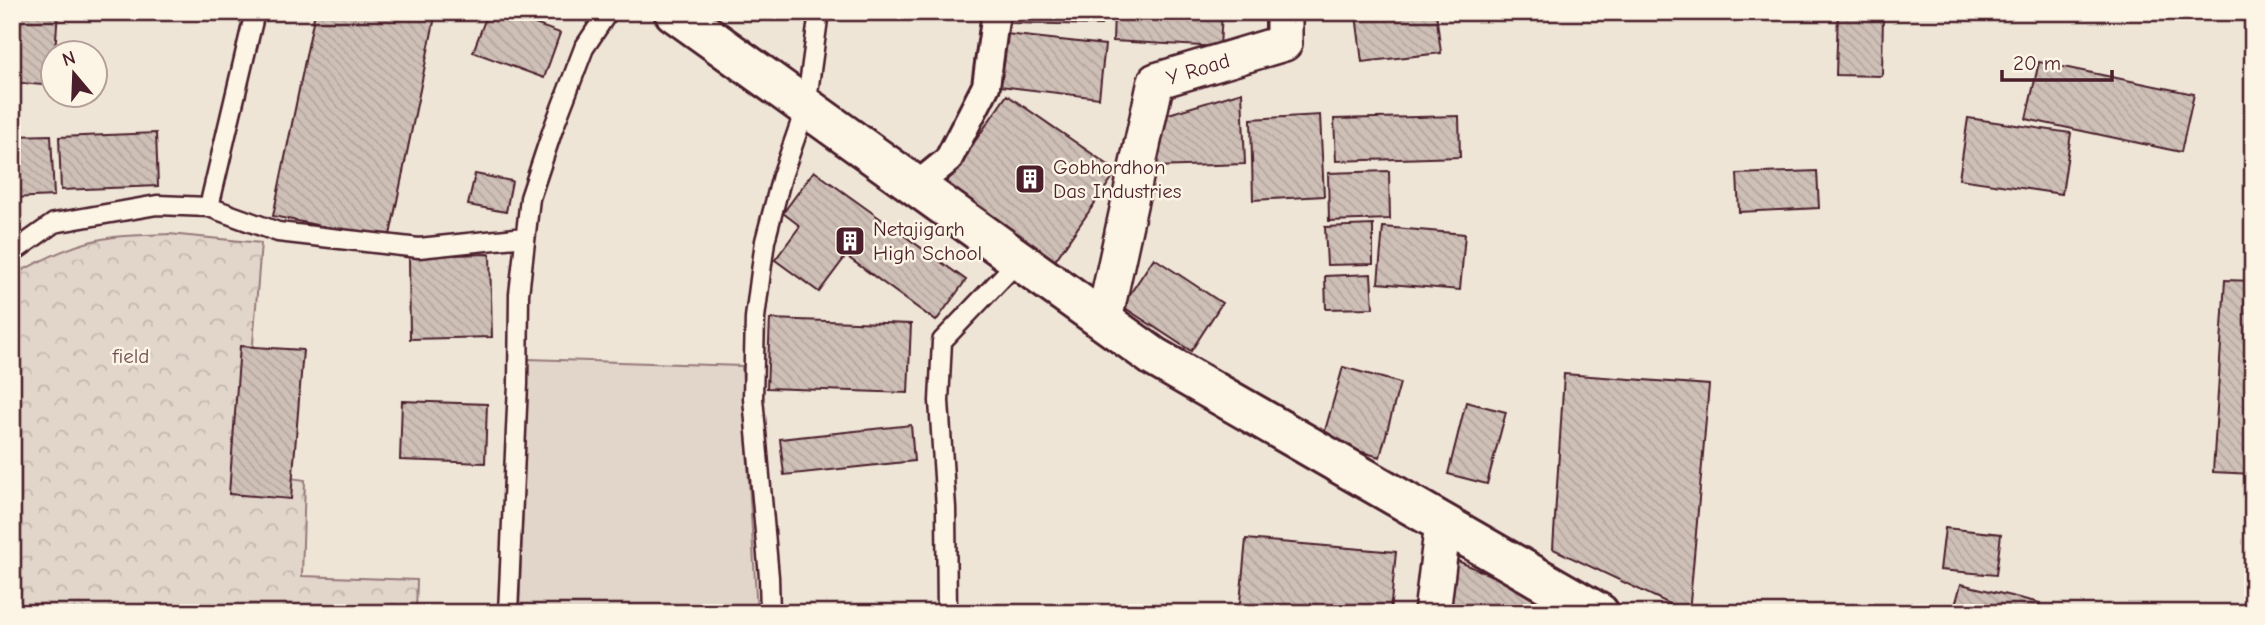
<svg xmlns="http://www.w3.org/2000/svg" width="2265" height="625" font-family="'Comic Neue',sans-serif">
  <defs>
    <pattern id="park-crowns" width="20" height="18" patternUnits="userSpaceOnUse" patternTransform="scale(1.75)"><rect width="20" height="18" fill="#e2d5ca"/><path d="M2 6a3 3 0 1 1 6 0M12 15a3 3 0 1 1 6 0" fill="none" stroke="#c3b6ae"/></pattern>
    <pattern id="building-back-hatch" width="6" height="6" patternUnits="userSpaceOnUse" patternTransform="scale(1.75)"><rect width="6" height="6" fill="#cfc0b7"/><path d="M-1 5l2 2M0 0l6 6M5-1l2 2" fill="none" stroke="#b3a59e"/></pattern>
  </defs>
  <rect width="100%" height="100%" fill="#fcf5e5"/>
  <filter id="ink" filterUnits="userSpaceOnUse"><feTurbulence type="fractalNoise" baseFrequency=".0143" numOctaves="2"/><feDisplacementMap in="SourceGraphic" scale="14" xChannelSelector="R" yChannelSelector="G"/><feConvolveMatrix kernelMatrix="1 2 1 2 8 2 1 2 1" color-interpolation-filters="sRGB"/></filter>
  <g filter="url(#ink)">
    <path fill="#eee5d7" fill-rule="evenodd" d="M12,12h2241v601h-2029l-212,-311zM52,52h42v42h-42z"/>
    <path fill="url(#park-crowns)" stroke="#967a7a" stroke-width="2" d="M169,234l92,9 -18,228 62,9 -3,96 115,4 -1,33h-404v-337c31,-17 66,-35 102,-39 18,-2 37,-2 55,-3z"/>
    <path fill="#e2d5ca" stroke="#967a7a" stroke-width="2" d="M528,359l214,7 15,247h-238z"/>
    <path fill="url(#building-back-hatch)" stroke="#4a1f2b" stroke-width="2" d="M12,12h46l-3,40h-3v34l-40,-4z
      M315,12h121l-47,228 -116,-24z
      M488,12h14l58,21 -16,45 -71,-26z
      M1010,12h91v13l-91,-2z
      M1114,12h108l-2,35 -107,-6z
      M1296,12h35v1l-35,4z
      M1385,12h51l5,41 -79,9 -6,-47z
      M1838,12h45l-1,64 -46,-1z
      M1006,34l99,11 -6,53 -99,-12z
      M2039,62l155,32 -13,58 -155,-33z
      M1242,92l3,72 -91,3 1,-49z
      M1007,95l110,76 -63,91 -110,-76z
      M1320,115l4,81 -71,4 -2,-81z
      M1459,116l1,41 -124,4 -2,-42z
      M1968,118l103,15 -9,61 -103,-15z
      M156,133l2,53 -97,4 -2,-53z
      M51,135l3,61 -42,2v-62z
      M814,171l152,109 -30,41 -90,-65 -27,36 -44,-32 25,-34 -17,-13z
      M1389,171l1,48 -61,2 -1,-48z
      M1817,171l2,37 -80,4 -2,-38z
      M475,174l37,7 -6,31 -38,-7z
      M1373,225v39l-46,1 -2,-38z
      M1383,227l82,7 -5,56 -82,-7z
      M490,254l2,83 -82,2 -1,-83z
      M1154,258l68,45 -31,48 -69,-45z
      M1371,274l2,34 -47,1 -1,-33z
      M2225,280l28,1v193l-40,-2z
      M770,319l141,5 -3,69 -141,-5z
      M240,346l63,4 -12,149 -62,-5z
      M1343,367l57,16 -20,74 -58,-16z
      M1564,374l145,11 -20,228 -136,-64z
      M402,401l85,3 -2,59 -85,-3z
      M1466,402l40,10 -19,72 -39,-10z
      M911,425l3,36 -130,14 -4,-36z
      M1945,528l56,6 -5,41 -56,-5z
      M1246,539l150,13 -6,61h-151z
      M1451,558l94,41 -1,14h-98z
      M1961,584l79,19 -3,10h-84z"/>
    <g fill="none" stroke-linecap="round" stroke-linejoin="round">
      <g stroke="#4a1f2b" stroke-width="23">
        <path id="service" d="M209,207l46,-195
          M12,253l42,-30 103,-18 52,2 69,25 141,16 106,-11
          M508,613l10,-229 1,-90 11,-96 23,-69 31,-81 24,-36
          M770,613l-1,-36 -16,-179 2,-80 10,-77 17,-65 24,-69 13,-95
          M947,613l-1,-105 -7,-107 3,-60 77,-81"/>
      </g>
      <g stroke="#4a1f2b" stroke-width="32">
        <path id="pedestrian" d="M916,186l32,-26 38,-74 10,-74"/>
      </g>
      <g stroke="#4a1f2b" stroke-width="40">
        <path id="minor" d="M1104,320l52,-239 128,-38v-31
          M1432,613l11,-90"/>
      </g>
      <g stroke="#4a1f2b" stroke-width="44">
        <path id="primary" d="M674,12l480,345 445,256"/>
      </g>
      <use href="#service" stroke="#fcf5e5" stroke-width="18"/>
      <use href="#pedestrian" stroke="#fcf5e5" stroke-width="26"/>
      <use href="#minor" stroke="#fcf5e5" stroke-width="35"/>
      <use href="#primary" stroke="#fcf5e5" stroke-width="38"/>
    </g>
  </g>
  <defs>
    <g id="building-square" transform="scale(1.575)"><rect x="-9" y="-9" width="18" height="18" rx="4" fill="#4a1f2b" stroke="#fcf5e5"/><path d="M-4-6H4V6H1V3H-1V6H-4ZM-2.5-4.3h1.7v1.8h-1.7ZM.8-4.3h1.7v1.8H.8ZM-2.5-1h1.7V.8h-1.7ZM.8-1h1.7V.8H.8Z" fill="#fff"/></g>
  </defs>
  <g fill-rule="evenodd">
    <use href="#building-square" x="1030" y="179"/>
    <use href="#building-square" x="850" y="241"/>
  </g>
  <g text-anchor="middle" stroke-width="5" stroke-linejoin="round" paint-order="stroke">
    <g font-size="21" fill="#4a1f2b" stroke="#fcf5e5">
      <text transform="translate(1198 69) rotate(-17)" y="7">Y Road</text>
    </g>
    <g font-size="21" fill="#4a1f2b" stroke="#fcf5e5" text-anchor="start">
      <text x="1053" y="174">Gobhordhon<tspan x="1053" dy="24">Das Industries</tspan></text>
      <text x="873" y="236">Netajigarh<tspan x="873" dy="24">High School</tspan></text>
    </g>
    <g font-size="21" fill="#704c53" stroke="#fcf5e5">
      <text x="131" y="363">field</text>
    </g>
  </g>
  <rect width="2265" height="625" fill="none" stroke="#fcf5e5" stroke-width="42"/>
  <rect x="21" y="21" width="2223" height="583" fill="none" stroke="#4a1f2b" stroke-width="2.5" filter="url(#ink)"/>
  <g transform="translate(74 74) rotate(341)"><circle r="33" fill="#fcf5e5" stroke="#b59f9b" stroke-width="2"/>
  <path d="M0-5L12 26L0 18L-12 26Z" fill="#4a1f2b"/>
  <text y="-10" font-size="19" font-weight="bold" text-anchor="middle" fill="#4a1f2b">N</text>
  </g>
  <path d="M2002 70v10h110v-10" fill="none" stroke="#4a1f2b" stroke-width="3.5"/>
  <text x="2013" y="70" font-size="21" fill="#4a1f2b" stroke="#fcf5e5" stroke-width="5" paint-order="stroke">20 m</text>
</svg>
